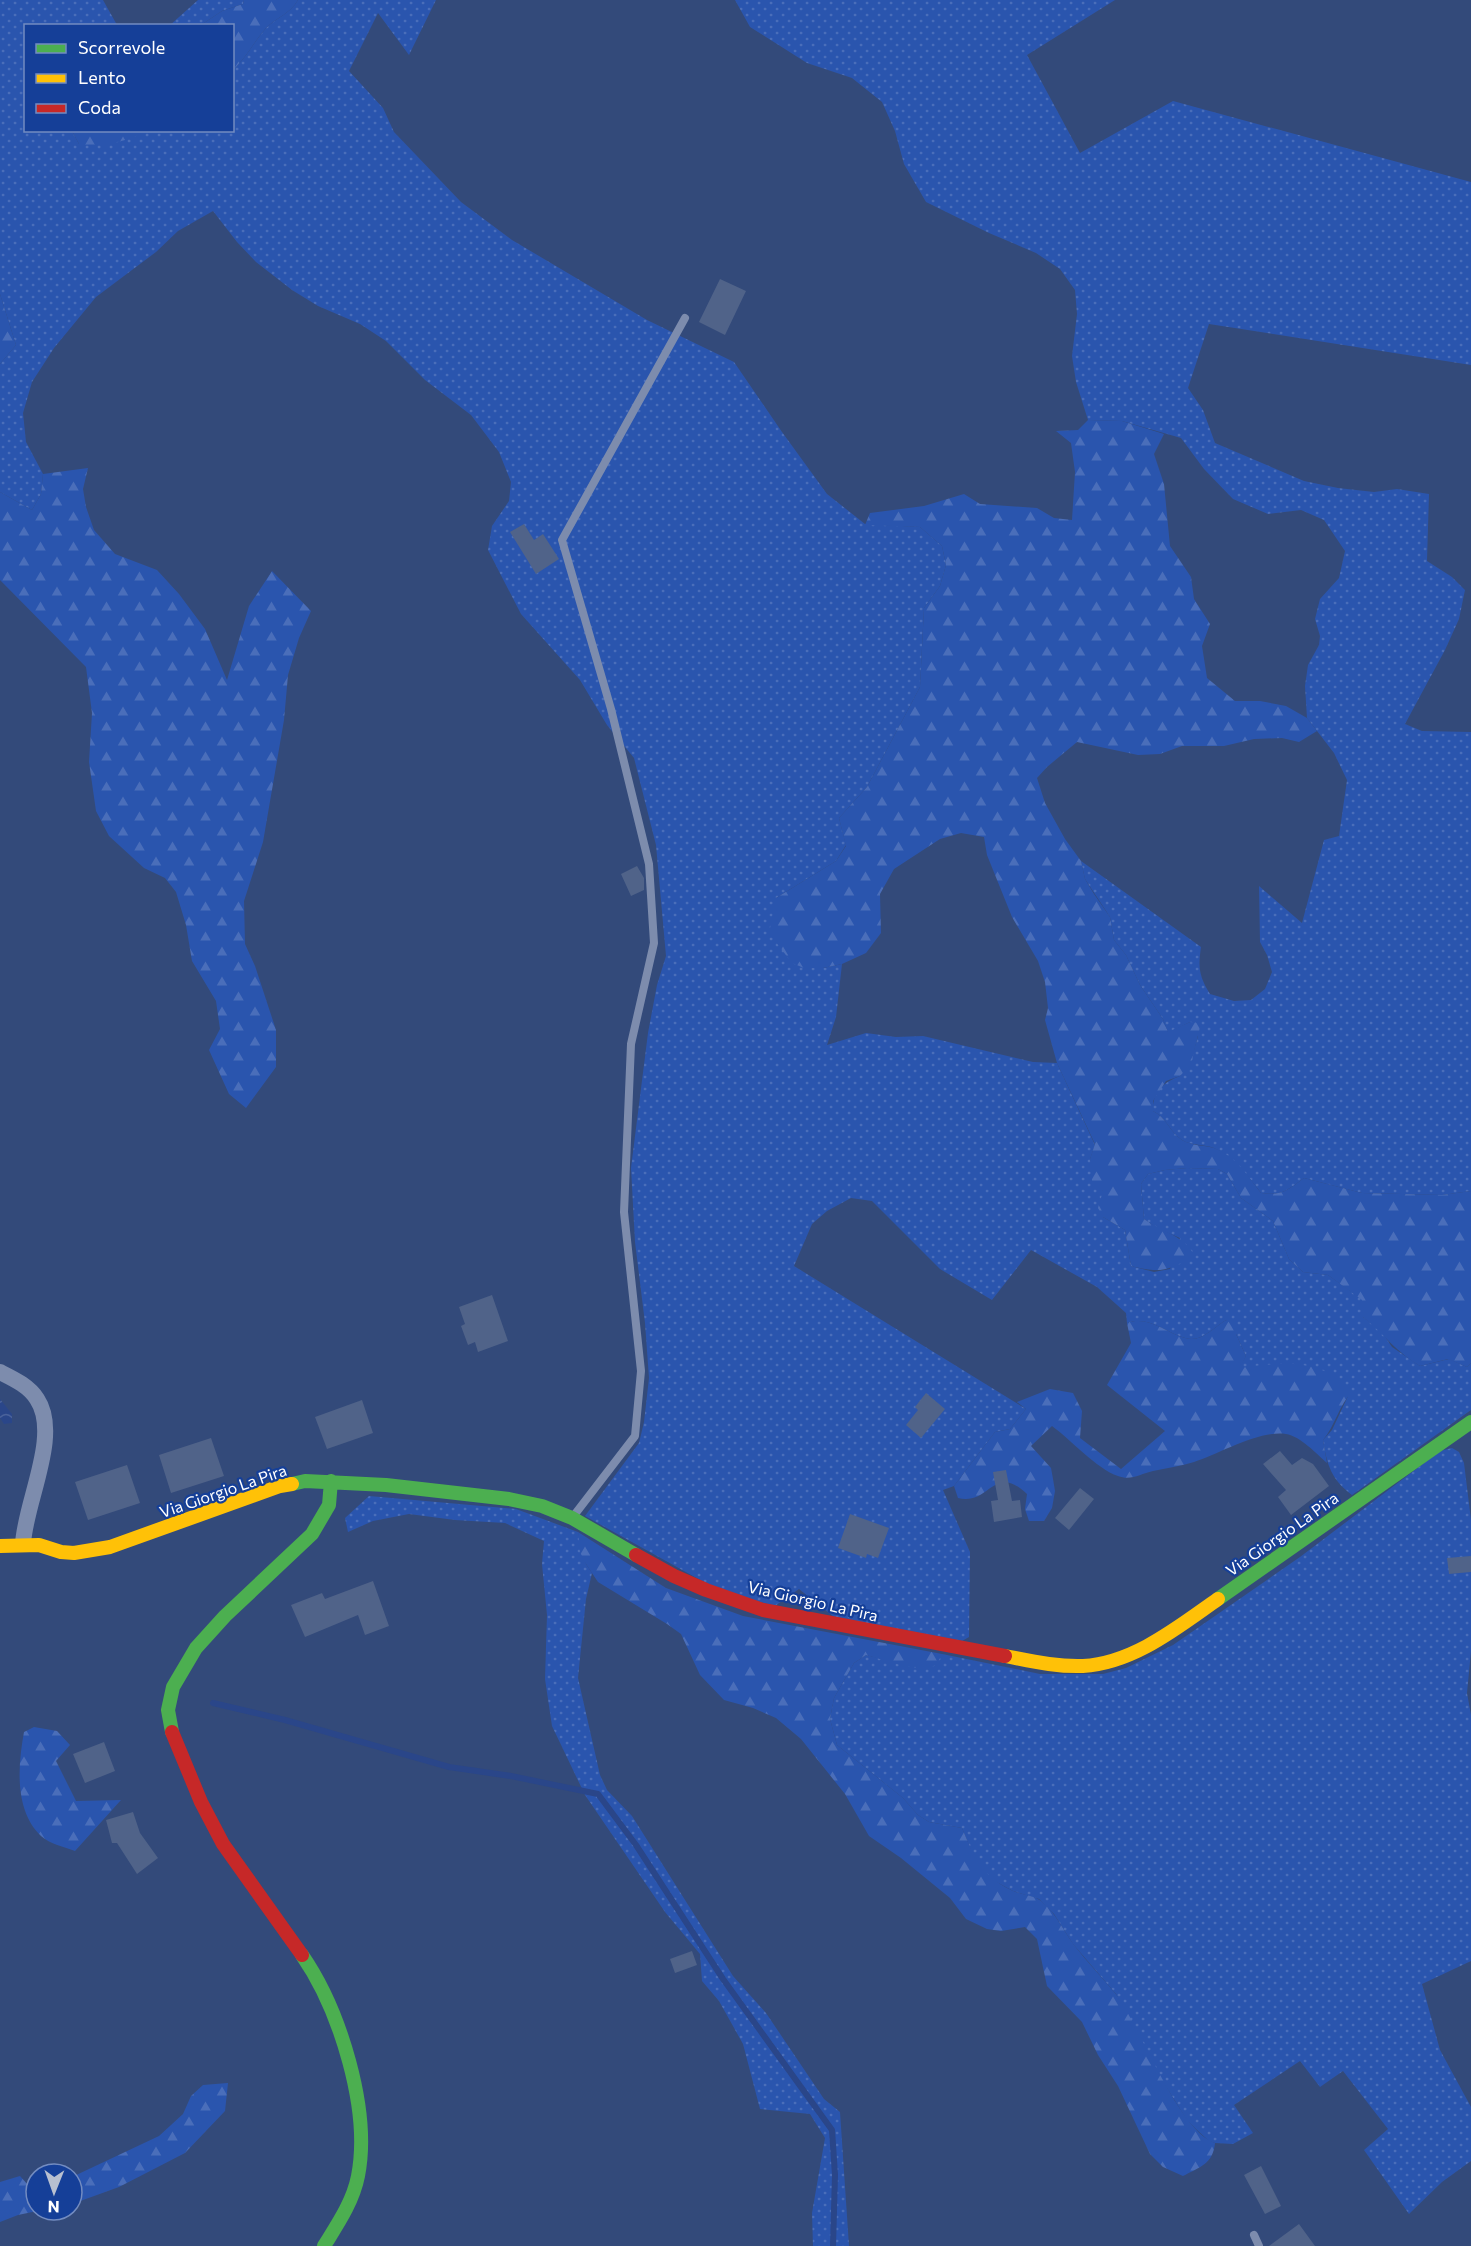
<svg xmlns="http://www.w3.org/2000/svg" width="1471" height="2246" font-family="Commissioner,sans-serif">
  <defs>
    <pattern id="grass-dots" width="8" height="8" patternUnits="userSpaceOnUse" patternTransform="scale(1.5)"><rect width="8" height="8" fill="#2a55ae"/><path d="M2 2h.1M6 6h.1" fill="none" stroke="#4a6eba" stroke-width="1.8" stroke-linecap="round"/></pattern>
    <pattern id="forest-firs" width="22" height="20" patternUnits="userSpaceOnUse" patternTransform="scale(1.5)"><rect width="22" height="20" fill="#2a55ae"/><path d="M5 1l3.5 6h-7zM16 11l3.5 6h-7z" fill="#4a6eba"/></pattern>
    <pattern id="water-waves" width="16" height="10" patternUnits="userSpaceOnUse" patternTransform="scale(1.5)"><rect width="16" height="10" fill="#2a4689"/><path d="M0 5q4-4 8 0t8 0" fill="none" stroke="#4a629b"/></pattern>
  </defs>
  <rect width="100%" height="100%" fill="#334a7a"/>
  <path fill="url(#grass-dots)" d="M0,0h103l14,25 -91,1v104l46,1 7,13 38,-3 29,-10 86,-1 1,-60c13,-12 21,-28 33,-42 11,-11 24,-14 32,-28h138l-27,55 -31,-42 -29,58 34,37 11,24 67,70 51,38 135,80 87,42 48,70 45,62 38,30 55,3 22,19 4,19 -6,21 -16,22 -4,79 -53,100 -28,31 7,27 -10,16 -60,37 47,70 19,-4 -6,53 -9,28 39,-12 30,4 27,-1 110,26 24,1 38,82 -5,14 13,32v26l22,13 6,36 23,6 16,-3 10,-31 -21,-9 -15,-10 -3,-35 7,-10 17,-4 22,-2 31,1 9,5 14,24 32,23 16,38 14,13 25,3 35,25v17l19,15 10,15 28,19 29,-7 18,8 4,-4v47l-119,85c-21,-16 -25,-30 -29,-55l9,-10 17,-36 -110,-26 7,-12 -10,-22 -10,-14c-10,6 -22,19 -34,19 -21,-1 -41,-25 -65,-16l-1,-10 -29,-26 -66,-37 -39,50 -52,-31 -68,-68 -21,-3 -24,13 -15,13 -18,42 232,143 -16,20 -15,3 -41,54 -11,4 27,62 -1,85 -7,4 -128,-24 -35,-28 -24,17 -55,-15 -135,-75 54,-73 5,-21 5,-44 -4,-55 -10,-81 -4,-74 17,-135 9,-48 9,-29 -10,-111 -22,-87 -27,-33 -27,-45 -59,-66 -33,-64 4,-24 17,-25 2,-19 -12,-30 -28,-37 -46,-35 -39,-39 -26,-17 -42,-18 -26,-16 -36,-28 -19,-20 -24,-31 -35,20 -22,21 -60,45 -42,51 -22,34 -9,31 3,29 17,32 -2,20 -9,16 -32,-18v-128l16,-19 -16,-51z
    M198,0h46l-1,4 -21,7 -21,14 -32,1z
    M735,0h380l-88,55 53,98 93,-52 298,81v183l-262,-41 -21,64 15,22 12,33 89,38 34,7 36,4 23,-3 32,5 -2,67 25,16 13,13 -6,29 -14,31 -40,74 17,7 49,1v459l-29,4 -80,-2 -58,-15c-16,12 -22,18 -43,15 -11,-15 -29,-37 -47,-45 -10,-4 -22,-2 -32,-8 -12,-8 -16,-23 -29,-29 -1,-19 11,-29 27,-35l14,-26 4,-14 -8,-14 -22,11 -5,-14 -23,-34 -14,-30 -12,-15 -4,-23 -25,-38 -4,-18 120,86c-3,21 -2,29 9,47l24,7 17,-1 14,-11 7,-17 -5,-17 -7,-13 -1,-56 43,37 22,-83 15,-4 8,-56 -13,-27 -27,-35 -2,-32 3,-21 11,-20 1,-9 -5,-17 5,-20 19,-21 6,-27 -21,-31 -23,-10 -33,4 -35,-15 -29,-30 -23,-31 -59,-17 -34,-1 -12,-38 -4,-26 5,-42 -2,-24 -15,-21 -24,-16 -47,-20 -63,-31 -22,-38 -9,-33 -13,-29 -30,-24 -45,-15 -57,-36z
    M1452,1448l7,4 5,11 7,57v131l-4,42 4,22v246l-49,23 18,66 31,57v54l-29,21 -33,32 -45,-64 24,-21 -45,-58 -23,16 -20,-26 -66,44 19,28 -20,11 -18,-1 -6,-2 -12,-11 -10,-10 -27,-43 -44,-83 -43,-50 -19,-30 -15,-15 -26,-8 -22,-12 -16,-19 -13,-32 -33,-6 -11,-7 -15,-17 -66,-53 -7,-26 4,-21 20,-35 12,-8 45,11 31,-12 98,20h63l23,-6 47,-23 127,-88 140,-106z
    M369,1496l147,13 62,23 8,32 6,9 -6,26 -8,79 22,97 7,15 25,26 101,160 33,37 58,86 16,13 9,134h-36l-1,-33 13,-75 -15,-24 -50,-5 -17,-65 -24,-43 -17,-20 -2,-27 -35,-42 -80,-117 -33,-69 -7,-47 2,-64 -5,-51 2,-23 -39,-18 -50,-3 -46,-6 -36,7 -25,11 -3,-14z"/>
  <path fill="url(#forest-firs)" d="M244,0h54c-8,14 -21,17 -32,28 -12,14 -20,30 -33,42l-1,-44 -31,-1 21,-14 21,-7z
    M72,131h74c-19,12 -46,15 -67,13z
    M0,294l16,51 -16,19z
    M1088,420l34,1 42,13 -10,20 10,30 6,62 21,31 3,22 16,25 -8,22 5,32 28,23h25l26,5 21,12 10,13 -18,11 -17,-4 -28,1 -30,7h-42l-22,8 -22,1 -61,-13 -30,25 -10,11 8,25 20,36 16,22 4,18 9,15 16,23 4,23 12,15 14,30 23,34 5,13 22,-10 11,1 -10,41 -11,12 -14,5 -13,20v10c13,6 17,21 29,29 11,6 21,5 32,8 22,8 34,28 47,45 21,3 27,-3 43,-15l58,15 80,2 29,-4v172l-4,4 -19,-8 -28,7c-23,-13 -37,-33 -57,-49l-1,-17 -34,-25 -25,-3 -14,-13 -16,-38 -32,-23 -14,-24 -9,-5 -31,-1 -22,2 -17,4 -7,10 3,35c18,13 42,17 51,38 -29,13 -33,17 -64,9l-6,-36 -22,-13 -5,-9 5,-17 -11,-10 -2,-22 5,-15 -38,-81 -12,-43 3,-12 -3,-26 -7,-21 -26,-44 -25,-62 -3,-18 -23,-4 -21,6 -46,30 -14,25 1,39 -15,20 -24,11 -19,4h-19l-12,-5 -23,-30 7,-35 60,-37 10,-15 -7,-28 28,-31 53,-100 4,-79 16,-22 6,-21 -4,-19 -22,-19 -55,-2 5,-12 54,-7 40,-12 16,10 57,4 17,10 18,2 3,-48 -4,-29 -15,-12 22,-1z
    M88,468l-5,21 3,18 8,23 21,24 42,16 22,24 26,35 22,51 22,-74 23,-35 39,40 -12,27 -11,37 -4,45 -21,122 -19,59 1,43 10,22 21,64v37l-30,41 -17,-14 -20,-44 11,-21 -4,-28 -24,-40 -6,-36 -10,-33 -11,-14 -21,-10 -35,-32 -13,-25 -7,-49 3,-49 -6,-46 -86,-87v-88l32,18 9,-16 2,-20z
    M1226,1320l11,7 -1,7 10,22 -6,12c27,-4 64,-9 90,6 8,5 15,12 22,18 -13,13 -17,34 -29,48l4,23c-10,-9 -27,-27 -41,-29 -27,-4 -67,20 -92,28 -13,4 -28,6 -41,9 -13,3 -22,10 -35,5 -21,-7 -48,-37 -66,-50l-21,20 20,22 2,11 2,12 -3,17 -8,13h-15l-4,-12 2,-15c-34,-32 -37,12 -69,4l-4,-12 41,-54 15,-3 16,-20 -9,-7 33,-13 23,4 9,18 -2,27 41,31 44,-38 -58,-46 24,-42 -4,-20c24,-9 44,15 65,16 12,0 24,-13 34,-19z
    M578,1532l88,56 77,28 199,38c-3,6 -5,12 -13,14 -13,3 -49,-9 -63,-13l-12,8 -20,35 -4,21 7,26 66,53 15,17 11,7 33,6c12,29 20,48 49,62 10,5 22,5 30,11 15,12 22,29 33,44 13,17 28,32 41,48 26,34 63,138 100,150 -2,21 -15,24 -32,33l-20,-9 -13,-13 -32,-68 -20,-31 -16,-33 -35,-36 -10,-47 -12,-12 -24,4 -14,-2 -21,-10 -16,-21 -49,-40 -32,-22 -24,-42 -44,-55 -25,-21 -23,-10 -29,-8 -24,-25 -19,-41 -14,-10 -69,-42 -12,-18 -6,-12z
    M34,1727l23,4 13,14 -14,16 20,40 45,-1 -46,51c-11,-4 -25,-7 -34,-15 -27,-26 -23,-71 -17,-104z
    M228,2083l-3,28 -40,42 -66,34 -47,17v-27l87,-41 24,-22 8,-18 12,-11z
    M20,2176l16,18v16h6l-24,5 -18,7v-40z"/>
  <path fill="url(#water-waves)" d="M0,1399l12,15v9l-8,1 -4,-6z"/>
  <g fill="none" stroke-linecap="round" stroke-linejoin="round">
    <path stroke="#2a4689" stroke-width="6" d="M213,1703l72,17 164,47 62,9 87,18 38,51 87,134 109,151 3,45 -2,71"/>
  </g>
  <path fill="#506389" d="M720,279l26,12 -21,44 -26,-13z
    M524,524l10,16 9,-6 16,25 -23,15 -26,-42z
    M637,866l7,12v12l-13,6 -10,-22z
    M492,1295l16,46 -30,11 -3,-10 -7,3 -7,-19 4,-2 -6,-17z
    M926,1393l19,16 -24,29 -15,-13 12,-15 -3,-3z
    M362,1400l11,33 -46,16 -12,-32z
    M211,1438l13,38 -53,17 -12,-38z
    M1280,1451l12,14 10,-7 11,6 16,22 -38,29 -13,-18 8,-7 -23,-26z
    M127,1465l13,38 -52,17 -13,-38z
    M1006,1470l6,31 8,-1 2,17 -28,5 -3,-21 7,-1 -5,-28z
    M1080,1488l14,11 -25,31 -14,-12z
    M850,1514l39,14 -11,30 -11,-4 -1,4 -28,-10z
    M1471,1556v16l-22,2 -2,-16z
    M373,1581l16,45 -24,9 -7,-20 -53,22 -14,-32 31,-12 3,6z
    M104,1742l11,29 -30,12 -12,-29z
    M133,1812l7,21 18,25 -21,16 -20,-31h-5l-6,-23z
    M692,1951l5,14 -22,8 -5,-14z
    M1261,2166l20,40 -16,8 -21,-39z
    M1299,2224l16,22h-46z"/>
  <g fill="none" stroke-linecap="round" stroke-linejoin="round">
    <path stroke="#7d8cad" stroke-width="8" d="M572,1518l63,-82 6,-65 -17,-159 7,-168 23,-101 -5,-79 -38,-155 -49,-169 123,-222
      M1254,2235l5,11"/>
    <path stroke="#7d8cad" stroke-width="16" d="M0,1372c14,7 29,14 37,27 24,36 -12,103 -14,145"/>
    <path stroke="#4caf50" stroke-width="14" d="M292,1484l13,-3 81,4 123,14 33,7 30,12 64,37
      M1218,1599l253,-177
      M172,1732l-4,-22 5,-23 23,-39 29,-32 87,-82 17,-29 2,-24
      M302,1955c38,55 69,155 56,221 -5,26 -21,49 -34,70"/>
    <path stroke="#ffc107" stroke-width="14" d="M0,1546l39,-1 22,7 13,1 36,-6 170,-61 12,-2
      M1005,1656c26,5 52,11 78,10 51,-3 95,-39 135,-67"/>
    <path stroke="#c62828" stroke-width="14" d="M636,1555l38,21 32,14 57,20 242,46
      M172,1732l29,70 22,42 79,111"/>
  </g>
  <g text-anchor="middle" stroke-width="4.5" stroke-linejoin="round" paint-order="stroke">
    <g font-size="16" fill="#fff" stroke="#153f98">
      <text transform="translate(223 1491) rotate(-19)" y="6">Via Giorgio La Pira</text>
      <text transform="translate(1282 1534) rotate(-35)" y="6">Via Giorgio La Pira</text>
      <text transform="translate(813 1601) rotate(13)" y="6">Via Giorgio La Pira</text>
    </g>
  </g>
  <rect x="24" y="24" width="210" height="108" fill="#153f98" stroke="#738cc1" stroke-width="1.5"/>
  <rect x="36" y="44" width="30" height="9" fill="#4caf50" stroke="#738cc1" stroke-width="1.5"/>
  <text x="78" y="54" font-size="18" fill="#ffffff">Scorrevole</text>
  <rect x="36" y="74" width="30" height="9" fill="#ffc107" stroke="#738cc1" stroke-width="1.5"/>
  <text x="78" y="84" font-size="18" fill="#ffffff">Lento</text>
  <rect x="36" y="104" width="30" height="9" fill="#c62828" stroke="#738cc1" stroke-width="1.5"/>
  <text x="78" y="114" font-size="18" fill="#ffffff">Coda</text>
  <g transform="translate(54 2192) rotate(181)"><circle r="28" fill="#153f98" stroke="#738cc1" stroke-width="1.5"/>
  <path d="M0-4.5L10 22L0 15L-10 22Z" fill="#b8c0d0"/>
  <text y="-9" font-size="16" font-weight="bold" text-anchor="middle" fill="#ffffff">N</text>
  </g>
</svg>
